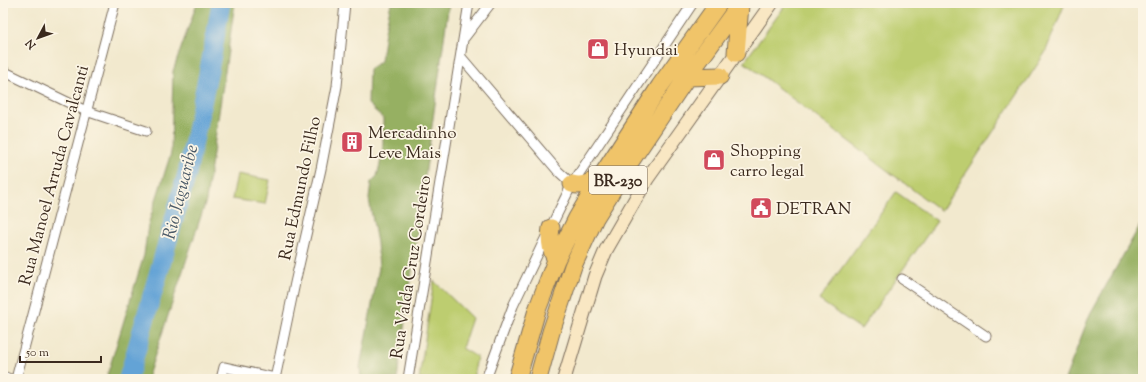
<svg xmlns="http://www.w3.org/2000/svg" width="1146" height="382" font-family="'Sorts Mill Goudy',serif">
  <rect width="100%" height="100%" fill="#fcf5e5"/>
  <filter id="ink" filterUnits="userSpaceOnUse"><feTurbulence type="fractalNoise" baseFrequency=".025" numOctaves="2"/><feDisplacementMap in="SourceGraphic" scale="8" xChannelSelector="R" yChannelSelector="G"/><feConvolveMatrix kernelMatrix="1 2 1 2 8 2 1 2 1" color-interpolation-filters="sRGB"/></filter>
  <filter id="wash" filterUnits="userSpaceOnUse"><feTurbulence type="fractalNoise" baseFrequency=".012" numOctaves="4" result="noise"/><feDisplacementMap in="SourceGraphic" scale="16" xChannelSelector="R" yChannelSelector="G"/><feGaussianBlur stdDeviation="0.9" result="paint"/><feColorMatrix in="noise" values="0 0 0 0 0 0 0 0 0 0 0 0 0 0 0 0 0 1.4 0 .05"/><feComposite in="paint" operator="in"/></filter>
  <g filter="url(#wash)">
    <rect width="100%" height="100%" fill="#f2e9ce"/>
    <path fill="#bdcd6f" stroke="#7c7c46" d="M787,3h278l-20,50 -104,158 -197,-149z
      M237,174l33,6 -5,24 -33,-5z
      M896,192l41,29 -76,108 -42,-29z
      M434,281l38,37 -10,30 15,9 -4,22h-54z"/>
    <path fill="#96b062" stroke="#686d40" d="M197,3h38l-29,198 -59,178h-41l38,-124 4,-30 23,-72 2,-82z
      M391,3h58l-52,376h-36l-1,-12 19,-99 -2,-25 -8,-44 2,-17 6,-6 6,-24v-34l-15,-14 1,-35 12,-8 4,-30z
      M1143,220v159h-78l25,-65z"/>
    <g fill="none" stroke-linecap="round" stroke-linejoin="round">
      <path stroke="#64a3d6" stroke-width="19" d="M128,379l59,-205 25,-119 9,-52"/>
    </g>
  </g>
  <g filter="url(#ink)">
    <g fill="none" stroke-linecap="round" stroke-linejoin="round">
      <g stroke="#7b6d5c" stroke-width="11">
        <path id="street" d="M465,37l26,-34
          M461,57l97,114 14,13
          M3,71l83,40 60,20
          M902,279l84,57
          M3,376l7,3
          M16,379l99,-376
          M221,379l3,-12 51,11
          M275,379l20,-96 26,-114 16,-83 8,-83
          M408,379l61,-376
          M486,379l27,-73 29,-61 30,-61 121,-181"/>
      </g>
      <g stroke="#7b6d5c" stroke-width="15">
        <path id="secondary" d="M564,379l31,-103 11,-26 41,-71 125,-176"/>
      </g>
      <g stroke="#7b6d5c" stroke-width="19">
        <path id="highway" d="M736,53l4,-48
          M687,77l33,-1
          M572,184c11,3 19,-2 29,-7
          M551,228c-2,12 -1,21 5,32
          M517,379l20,-69 19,-50 21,-42 24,-41 59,-91 59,-83
          M538,379l13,-47 22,-66 22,-48 31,-50 61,-91 54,-74"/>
      </g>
      <use href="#street" stroke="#fff" stroke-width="9"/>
      <use href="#secondary" stroke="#f9e7c3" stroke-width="13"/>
      <use href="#highway" stroke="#f0c469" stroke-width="17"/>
    </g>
  </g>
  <defs>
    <g id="shop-square" transform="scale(1.15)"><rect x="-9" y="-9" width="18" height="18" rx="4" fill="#d1495b" stroke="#fcf5e5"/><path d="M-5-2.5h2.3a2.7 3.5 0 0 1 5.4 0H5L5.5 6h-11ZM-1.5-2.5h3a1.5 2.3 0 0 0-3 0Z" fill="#fff"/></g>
    <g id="building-square" transform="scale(1.15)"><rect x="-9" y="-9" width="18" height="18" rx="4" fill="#d1495b" stroke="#fcf5e5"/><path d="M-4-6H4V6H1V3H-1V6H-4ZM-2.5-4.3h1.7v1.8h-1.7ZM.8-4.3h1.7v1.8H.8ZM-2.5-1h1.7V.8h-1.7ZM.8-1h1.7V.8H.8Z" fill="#fff"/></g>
    <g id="civic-square" transform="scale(1.15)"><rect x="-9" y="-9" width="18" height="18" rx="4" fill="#d1495b" stroke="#fcf5e5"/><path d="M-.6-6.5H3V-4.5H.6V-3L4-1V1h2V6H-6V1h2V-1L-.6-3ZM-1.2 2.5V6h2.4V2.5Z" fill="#fff"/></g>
  </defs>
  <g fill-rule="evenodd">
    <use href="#shop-square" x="598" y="49"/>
    <use href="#building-square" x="352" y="142"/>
    <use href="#shop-square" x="714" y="160"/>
    <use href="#civic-square" x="761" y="208"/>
  </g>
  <g text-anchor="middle" stroke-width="3.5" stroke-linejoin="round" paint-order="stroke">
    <rect fill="#fcf5e5" stroke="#75675a" stroke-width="1" x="589" y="166" width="58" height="28" rx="3"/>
    <g font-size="16" font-weight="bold" fill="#3b2a1e">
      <text x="618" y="186">BR-230</text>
    </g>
    <g font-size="17" fill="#3b2a1e" stroke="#fcf5e5" text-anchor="start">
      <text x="614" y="55">Hyundai</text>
      <text x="368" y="138">Mercadinho<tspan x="368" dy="20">Leve Mais</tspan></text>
      <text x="730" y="156">Shopping<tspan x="730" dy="20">carro legal</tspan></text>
      <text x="776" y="214">DETRAN</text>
    </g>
    <g font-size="17" fill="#3b2a1e" stroke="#fcf5e5">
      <text transform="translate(53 175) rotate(-75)" y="6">Rua Manoel Arruda Cavalcanti</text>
      <text transform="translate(299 188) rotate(-78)" y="6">Rua Edmundo Filho</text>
      <text transform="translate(410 267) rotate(-81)" y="6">Rua Valda Cruz Cordeiro</text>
    </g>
    <g font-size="18" font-style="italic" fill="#4b5a68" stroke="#fcf5e5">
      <text transform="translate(180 192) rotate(-76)" y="6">Rio Jaguaribe</text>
    </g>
  </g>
  <rect width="1146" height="382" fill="none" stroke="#fcf5e5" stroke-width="16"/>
  <g transform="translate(38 38) rotate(229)" stroke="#fcf5e5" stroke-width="3" paint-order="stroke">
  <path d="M0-3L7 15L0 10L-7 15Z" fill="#3b2a1e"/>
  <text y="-6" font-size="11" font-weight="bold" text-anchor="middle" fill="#3b2a1e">N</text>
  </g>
  <path d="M20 356v6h81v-6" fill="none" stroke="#3b2a1e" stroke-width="2"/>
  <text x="26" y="356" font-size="12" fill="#3b2a1e" stroke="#fcf5e5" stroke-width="3" paint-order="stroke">50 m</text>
</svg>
